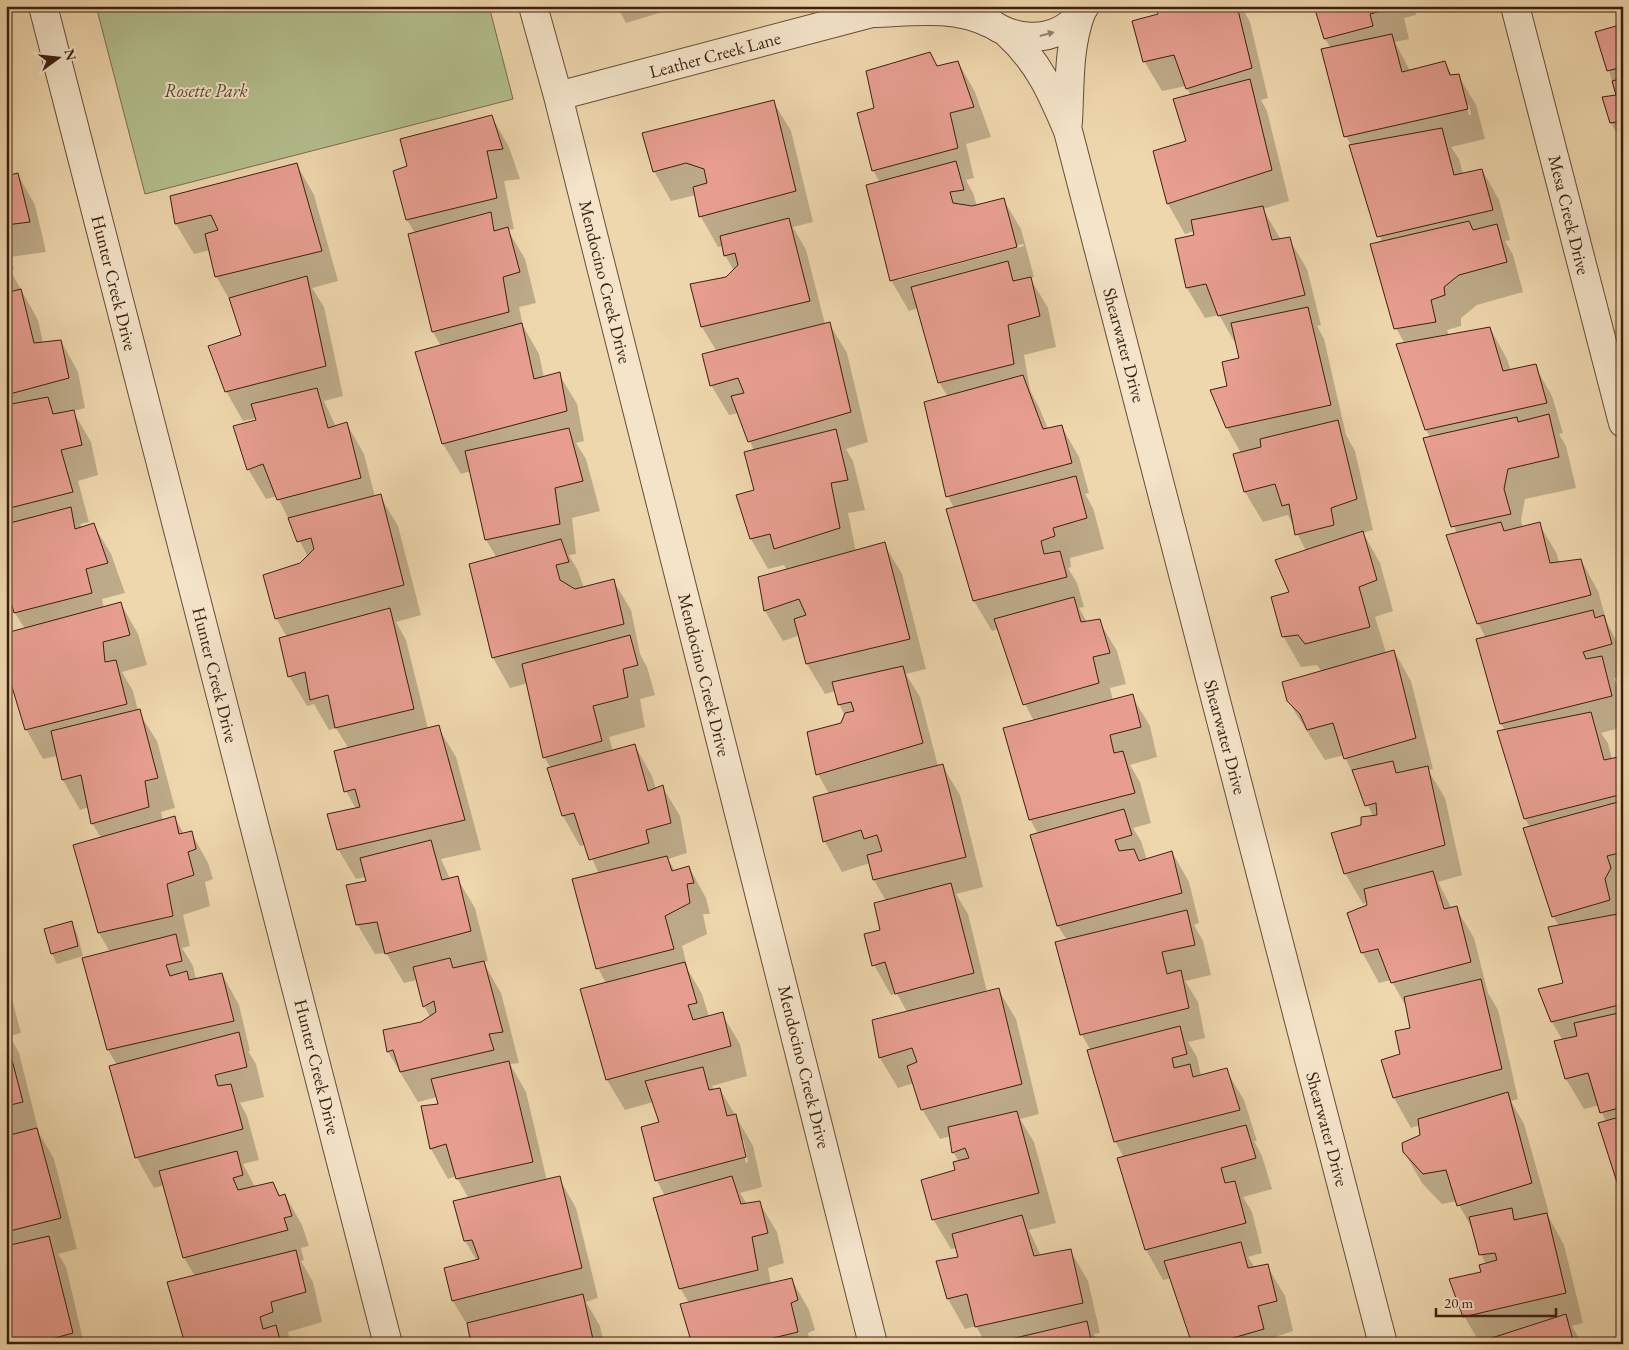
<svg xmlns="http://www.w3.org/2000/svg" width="1629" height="1350" font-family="'EB Garamond',serif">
  <rect width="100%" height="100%" fill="#eed6ad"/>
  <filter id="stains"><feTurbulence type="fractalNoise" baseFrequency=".004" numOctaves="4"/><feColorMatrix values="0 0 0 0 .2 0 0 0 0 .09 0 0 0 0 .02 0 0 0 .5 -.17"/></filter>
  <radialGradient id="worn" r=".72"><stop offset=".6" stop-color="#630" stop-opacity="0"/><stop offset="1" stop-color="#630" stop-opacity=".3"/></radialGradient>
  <path fill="#b4bf8e" stroke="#786f4e" d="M96,6h393l24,93 -368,95z"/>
  <path fill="#0003" fill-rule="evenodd" d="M617,6h66l-57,17z
    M1157,6h84l9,16 18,76 -7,2 6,11 22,90 -26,8 18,31 8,-1 18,30 14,56 -4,1 7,13 22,96 9,16 18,79 -10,3 17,30 13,48 -18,6 11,36 8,-2 17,30 22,88 -5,1 17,28 17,77 -24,7 14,27 4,-1 18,30 14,55 10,17 20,89 -7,2 13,23 25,89 -2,1 17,31 19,78 -11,3 10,18h-105l3,-1 -16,-27 22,-52 -5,-10 -6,-20 -18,-33 -15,3 -20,-21 -18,-31 18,-16 -2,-11 -9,3 -17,-30 8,-43 9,-26 -3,-19 -17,-30 -12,3 -17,-31 6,-50 -5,2 -18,-31 18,-47 10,-10 -29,-61 -19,5 -37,-59 34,-29 -5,-7 -16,2 -18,-31 8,-43 15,-42 -18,-36 -25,7 -18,-30 -10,-38 6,-1 -14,-25 2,-41 12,-28 -4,-13 -18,-31 -14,3 -18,-30 -11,-48 20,-4 -1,-5 -10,3 -17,-30 19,-62 4,-46 -5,-10 -24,5 -18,-30 16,-46z
    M1315,6h99l2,9 -12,3 5,21 -14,3 15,29 35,-9 7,14 6,-1 18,30 9,34 -34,8 8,12 4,15 19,-4 17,30 11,40 -5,1 8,14 10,37 -46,13 -16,13v8l-14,4 2,6 41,-8 17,31 4,12 24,-5 17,30 11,37 -4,1 7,12 10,42 -51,11 -4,21 2,8 16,-4 18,30 2,9 22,-3 17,31 9,32 16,30v23l-9,2 9,25v24l-22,6 7,10 4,17 11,-3v440l-17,-75 -7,-17 -15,4 -18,-30 -10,-37 7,-1 -11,-19 12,-38 -5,-58 -6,-10 -23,-89 -5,-8 -20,-89 -4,-6 -15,-86 -8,-15 -21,-89 -33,-95 7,-1 -5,-8 -21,-86 -9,-16 -14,-86 -31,-97 -5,-9 -15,-88 -6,-9zM1466,105h3l2,10h-2z
    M1623,25v118l-12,-20 6,-27 -20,-63z
    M930,53l8,14 20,-5 17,30 16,45 -25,7 8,34 -8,2 7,13 4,13 26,-7 18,30 13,48 -4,1 18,30 8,39 -32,8 6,35 9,17 9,22 14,-2 17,30 10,36 -4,1 8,14 11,41 -34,9 1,9 -3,1 9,15 7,24 -5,1 8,14 12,-1 18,30 9,33 -16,4 3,13 19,-5 18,30 7,31 -27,8 10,17 11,41 -18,5 8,13 6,19 25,-8 17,30 10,41 -5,2 9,16 8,34 -26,6 13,21 7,36 -17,4 9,15 4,19 25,-6 18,30 13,41h-3l8,15 10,33 -29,8 9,15 10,41 -14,4 7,11 12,-2 18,30 8,35 -18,6 2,7h-84l-22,-66 -8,2 -17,-30 -22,-92 -9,-17 -24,-90 -9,-16 -25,-92 10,-3 -9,-14 -20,-92 -8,-15 4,-98 -9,-17 -26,-75 -7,2 -18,-30 -20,-93 -6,-12v-99l-9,-15 -21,-74 -9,3 -18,-31 -11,-97 -7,-13 2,-61zM1023,244l1,2 -126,34v-3z
    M773,101l18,30 22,91 -20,5 13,23 19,74 4,-1 18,30 21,89 -22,7 7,12 12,49 -17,3 8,39 28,-8 18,30 24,95 -20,5 14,23 18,69 4,-1 18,30 23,92 -27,7 12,20 19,78 11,-3 18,30 23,95 -19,5 14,23 22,81 -27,7 12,26 29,-6 18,31 12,52 -6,1 5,10h-113l-10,-18 -11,3 -17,-30 -10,-37 22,-4 -3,-10 -6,1 -18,-30 26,-57 -6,-10 -2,-16 -11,3 -18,-30 -8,-26 -16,5 -18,-30 -7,-37 34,-9 -10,-18 -6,1 -17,-30 12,-64 -12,-21 -4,-17 -28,9 -17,-30 -11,-44 15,-4 -11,-20 27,-58 -6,-12 -3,-13 -11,3 -18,-30 -7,-29 -17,6 -18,-30 -6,-34 28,-7 -3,-5 -16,4 -17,-30 4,-48 -1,-40 -15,-38 -10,2 -18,-30 6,-33 -15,-25 32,-56 -9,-16 -2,-9 -5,1 -17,-30 -5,-22 -25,6 -17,-30z
    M492,117l17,30 11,32 -16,2 10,48 -6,1 17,29 11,44 -17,4 4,19 16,28 5,24 15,-4 18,30 7,37 -8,2 10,16 14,52 -28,7 4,36 -7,1 9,16 6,17 29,-8 18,30 9,44 7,13 8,28 -15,4 5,28 -36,10 4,15 22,-6 17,30 4,13 6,-3 18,30 7,37 -19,6 7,12 14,-4 17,31 4,16h-7l4,20 -25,12 6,24 14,24 7,23 13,-3 18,30 7,32 -35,10 2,4 6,-1 33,57 9,41 -22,6 7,11 12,-2 18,30 7,31 -16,5 3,16 21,-4 17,30 6,20 -7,3 2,11h-117l-4,-41 -9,-15 -15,-92 -8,-15 -15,-53 18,-5 -7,-21 -28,8 -18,-30 -26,-90 25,-7 -8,-15 1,-94 -13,-29 -6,1 -17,-30 -12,-48 -7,-11 -16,-74 -18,5 -17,-30 -22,-93 26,-7 -11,-18 -15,-69 -10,3 -18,-30 -26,-92 24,-6 -8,-14 -23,-97 5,-2 -8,-13 2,-53zM740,1138l4,3 4,21 -2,1z
    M297,165l17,30 24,86 -26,7 12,19 19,89 -19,5 12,26 11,-3 17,30 11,43 5,-1 18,30 23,89 -25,7 10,18 22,89 10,-2 18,30 25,93 -40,9 9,20 7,-1 18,30 13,53 -5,1 18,31 18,70 -9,1 16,28 21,89 12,-3 17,30 22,90 -12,4 14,24 4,18h-132l-3,-16 -16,-27 -7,-33 31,-7 -12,-20 -10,-39 14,-3 -13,-23 -8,3 -17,-30 8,-44 -2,-8 -19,5 -30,-50 -4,-21 38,-8 8,-6 -6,-11 -7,-26 -13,3 -18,-30 -11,1 -18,-30 10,-42 -1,-5 -10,2 -18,-30 18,-40 -10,-18 3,-42 -13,-21 -7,2 -15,-26 -7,2 -18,-30 -2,-39 -11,-19 24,-54 8,-7 -31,-61 -11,3 -18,-30 9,-51 -14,3 -17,-30 16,-55 -10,-32 -16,-28 -6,-26 -16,4 -18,-30 -5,-27z
    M18,175l17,30 11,47 -36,5 4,12 -4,1 28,50 5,23 18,-2 17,31 7,36 -12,3 18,31 7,33 -20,6 11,41 -9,2 2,4 11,-4 18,30 14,39 -23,6 2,9 17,-4 17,30 9,31 -25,7 11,19 5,20 19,30 18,67 -14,4 2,9 12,-3 9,16 7,-2 17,31 5,16 -8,3 5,24 -27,9 7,31 -8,2 11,18 3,14 26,-6 17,31 11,46h-2l8,13 8,33 -24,6 7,13 12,44 -16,4 12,23 18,-4 8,14 4,-2 17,30 7,21 -8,2 3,12 -3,1 12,21 9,40 -34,10 2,10 -4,2h-100l9,-68 -11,-18 -20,-73 -10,3 -17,-30 -26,-91 6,-2 -9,-15 2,-98 -11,-19 -25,-88 27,-7 -9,-15 -3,-16 -9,3 -17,-30 -6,-24 -14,3 -17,-30 -1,-100 -10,-16 -9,-37v-398z
    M71,923l6,10 6,23 -26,8 -5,-10 -7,-24z
    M6,977l15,56 -11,3 9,17 20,80 15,26 23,90 -19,5 8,13 18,77h-78z"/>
  <path fill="#e79e90" stroke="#3c1f0f" d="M1155,6h82l15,62 -66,21 -12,-34 -31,7 -11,-41 26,-7z
    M1314,6h78l1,2 -23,6 3,12 -49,13z
    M1623,24v43l-16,4 -12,-39z
    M1392,34l10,38 43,-11 5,14 9,-1 9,35 -124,28 -23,-88z
    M930,52l7,14 21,-5 16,46 -24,6 8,35 -86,23 -15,-58 17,-5 -8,-37z
    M1623,78v43l-13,2 -8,-26 14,-2 -4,-14z
    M1250,79l22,91 -105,34 -14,-53 33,-10 -13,-42z
    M774,100l22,91 -97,26 -6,-30 14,-4 -3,-14 -18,-6 -33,9 -11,-39z
    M492,115l11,34 -16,2 10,47 -91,22 -13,-49 14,-5 -7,-27z
    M1442,128l12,47 28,-6 11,41 -116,27 -28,-92z
    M956,161l8,29 -14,2 3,11 19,3 32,-8 13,49 -127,34 -24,-96z
    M297,163l25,88 -107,26 -10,-43 13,-4 -7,-15 -36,9 -5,-28z
    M18,173l12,49 -24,3v-49z
    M1263,206l9,34 18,-3 15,58 -87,21 -12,-32 -20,4 -11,-49 19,-4 -3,-15z
    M491,212l3,19 14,-4 12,45 -17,5 6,35 -77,20 -24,-98z
    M789,218l21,83 -109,26 -11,-43 36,-7 12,-12 -3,-12 -11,3 -4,-20z
    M1469,221l4,9 24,-6 10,38 -48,13 -15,12 1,8 -14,5 5,22 -42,7 -24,-85z
    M1008,261l5,20 18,-4 9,39 -32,9 6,39 -76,19 -27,-96z
    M307,276l19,90 -101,26 -17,-46 33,-11 -12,-37z
    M21,289l13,54 27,-3 8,38 -63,17v-102z
    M1308,307l23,98 -105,23 -16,-38 17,-4 -5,-24 17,-4 -8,-35z
    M830,322l21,90 -103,30 -17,-46 13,-3 -6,-15 -28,8 -8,-32z
    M522,323l12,56 26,-7 7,39 -125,33 -27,-92z
    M1490,327l13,44 33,-7 11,39 -122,27 -29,-86z
    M1023,375l20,54 19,-4 10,38 -126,34 -22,-95z
    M317,388l11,40 19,-6 14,56 -84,22 -14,-36 -16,6 -14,-44 23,-6 -5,-16z
    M48,397l5,17 21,-4 8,35 -21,5 12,42 -67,17v-104z
    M1549,414l10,43 -51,12 -4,20 7,25 -60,13 -28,-89 94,-21 1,5z
    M1338,420l19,79 -26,9 3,17 -39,10 -6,-31 -7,2 -7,-22 -31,8 -11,-38 28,-7 -1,-8z
    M569,428l14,53 -28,7 5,36 -75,16 -20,-89z
    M836,429l12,51 -17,3 9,45 -66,21 -4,-15 -20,5 -14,-44 18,-5 -10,-38z
    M1076,476l11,42 -34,10 2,8 -14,5 3,13 16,-3 7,26 -94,24 -27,-92z
    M381,494l23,91 -129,34 -12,-44 37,-12 14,-14 -3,-11 -14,4 -9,-24z
    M71,507l4,22 19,-6 14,40 -22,6 6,24 -78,20 -8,-31v-58z
    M1501,522l3,9 36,-9 10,41 31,-4 10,36 -114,29 -31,-89z
    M1363,531l14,49 -18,7 11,40 -65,17 -7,-9 -16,2 -11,-40 18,-5 -14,-32z
    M561,539l8,23 -13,3 4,15 15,9 39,-10 10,45 -132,34 -23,-94z
    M885,542l25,97 -104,25 -12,-45 12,-4 -7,-16 -35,12 -6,-34z
    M1074,597l7,25 19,-3 10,34 -17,4 6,26 -76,22 -29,-86z
    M121,602l9,33 -27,7 2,20 11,-2 11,44 -102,26 -19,-63v-34z
    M390,608l24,101 -79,19 -7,-33 -18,5 -5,-28 -17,5 -9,-39z
    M1593,610l2,8 9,-3 8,29 -29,8 3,7 16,-3 10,40 -112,28 -24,-85z
    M630,635l8,30 -15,4 5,28 -35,9 9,35 -59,17 -21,-94z
    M1394,650l22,88 -72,21 -11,-36 -26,7 -7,-16 -13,-13 -5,-19z
    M903,666l20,77 -107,32 -9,-43 34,-9 4,-10 9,-2 -3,-9 -13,3 -6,-23z
    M1133,694l8,33 -31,8 4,18 9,-2 12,42 -106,27 -26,-92z
    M140,709l18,69 -13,3 4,26 -58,17 -10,-49 -19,5 -11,-49z
    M1591,712l13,48 19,-4v38l-99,25 -27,-88z
    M439,725l26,95 -128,30 -10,-36 33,-7 -5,-18 -11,3 -10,-41z
    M635,744l13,47 15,-6 8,38 -25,7 3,13 -60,17 -15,-47 -12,3 -15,-48z
    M1393,761l3,12 32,-7 17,79 -101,29 -13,-41 30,-8v-8l16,-2 -1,-12 -11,3 -13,-36z
    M943,764l23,93 -93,23 -6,-25 15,-4 -5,-16 -13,4 -3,-9 -38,12 -10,-45z
    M1618,802l5,12v38l-16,4 4,12 -6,11 5,21 -58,17 -29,-89z
    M1124,809l8,26 -17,5 4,11 15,-2 5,12 33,-10 10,42 -125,33 -27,-91z
    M175,816l4,18 13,-3 4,18 -8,3 6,23 -27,9 6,32 -75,17 -25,-88z
    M431,840l11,40 16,-4 13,55 -86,23 -8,-32 -21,3 -10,-40 20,-4 -6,-23z
    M667,856l5,15 17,-5 5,17 -7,1 3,19 -25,13 9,33 -78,20 -24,-90z
    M1433,871l11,38 13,-3 14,56 -80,21 -13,-34 -17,4 -14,-40 20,-8 -3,-16z
    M951,883l23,90 -79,21 -10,-32 -13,4 -8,-32 16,-4 -6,-27z
    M1187,910l8,35 -33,7 5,22 14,-4 8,38 -109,27 -25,-93z
    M1623,913v91l-72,18 -13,-33 25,-6 -15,-56z
    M72,921l6,25 -27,8 -7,-25z
    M176,934l6,27 -16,4 4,11 17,-5 2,9 33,-7 12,48 -127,29 -25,-92z
    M450,958l3,10 31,-7 19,71 -14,2 5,16 -94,22 -7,-22 -6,2 -4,-22 38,-8 15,-10 -2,-11 -11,6 -10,-40z
    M685,962l12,41 -9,2 5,15 30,-8 8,34 -125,34 -26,-91z
    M1481,979l21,90 -109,29 -12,-38 19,-6 -5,-23 15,-3 -6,-31z
    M999,988l23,96 -101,26 -14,-44 10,-4 -5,-14 -33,10 -7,-38z
    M1623,1012v95l-23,6 -12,-40 -23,6 -11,-38 23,-5 -3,-13z
    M1180,1026l7,28 -15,4 2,10 16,-4 3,13 34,-9 13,42 -126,32 -27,-92z
    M239,1032l8,35 -32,8 3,11 13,-2 12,45 -108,29 -26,-92z
    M6,1037l17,65 -17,4z
    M509,1061l24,101 -77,17 -10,-35 -16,5 -9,-43 17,-2 -7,-25z
    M703,1067l6,23 11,-2 7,28 9,-2 10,43 -91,24 -14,-54 18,-5 -14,-41z
    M1508,1092l24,91 -75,23 -11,-36 -23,4 -20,-22 -1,-9 18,-8 -2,-16z
    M1017,1111l22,82 -107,27 -11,-40 34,-10 -2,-8 16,-4 -4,-10 -13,5 -4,-26z
    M1623,1116v85l-25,-78z
    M1246,1125l10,33 -35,10 4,15 10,-2 11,42 -101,27 -28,-92z
    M37,1128l24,90 -55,14v-96z
    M237,1151l6,24 -10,3 5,12 35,-8 6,14 6,-2 7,22 -8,2 4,12 -105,28 -24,-87z
    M560,1176l22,92 -130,33 -8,-33 35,-9 -7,-19 -8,1 -11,-40z
    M732,1176l9,28 19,-3 8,32 -16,4 6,33 -79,19 -26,-91z
    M1512,1208l2,12 33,-7 19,80 -103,24 -14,-38 32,-7 -2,-7 18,-5 -2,-7 -16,2 -10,-38z
    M1022,1215l12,41 37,-7 12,54 -108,24 -8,-33 -20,5 -11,-38 22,-4 -6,-23z
    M49,1236l24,97 -40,11h-27v-98z
    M1241,1242l7,26 20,-4 9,37 -19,5 6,23 -52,15h-20l-28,-83z
    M296,1250l10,42 -35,10 2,10 -13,5 3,12 13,-4 5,19h-96l-18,-62z
    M792,1278l6,22 -7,3 7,29 -29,7 1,5h-78l-12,-40z
    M583,1294l11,50h-123l-4,-21z
    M1566,1314l8,30h-101z
    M1087,1321l5,23 -98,-1z"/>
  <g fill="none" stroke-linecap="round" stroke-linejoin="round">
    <g stroke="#684d36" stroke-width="30">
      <path id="minor" d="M43,6l345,1338
        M533,6l25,90 315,1248
        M974,6c26,38 87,44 111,0
        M1515,6l108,417
        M872,13c40,-1 80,-8 117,10
        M1007,33c31,28 45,60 61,98l315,1213
        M558,96l314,-83 14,-7
        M1068,122c2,-37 0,-74 13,-109"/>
    </g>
    <use href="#minor" stroke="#f4e4ca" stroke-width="28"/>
  </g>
  <defs><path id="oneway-solid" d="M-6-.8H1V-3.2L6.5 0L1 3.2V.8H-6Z" transform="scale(1.25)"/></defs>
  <use fill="#98826c" href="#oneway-solid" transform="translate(1047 34) rotate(-15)"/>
  <g text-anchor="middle" stroke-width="4" stroke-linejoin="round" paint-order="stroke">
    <g font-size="18" fill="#3c1f0f" stroke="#f4e4ca">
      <text transform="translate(715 55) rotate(-15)" y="6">Leather Creek Lane</text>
      <text transform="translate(1569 215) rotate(76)" y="6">Mesa Creek Drive</text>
      <text transform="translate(605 282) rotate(76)" y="6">Mendocino Creek Drive</text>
      <text transform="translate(114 283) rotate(76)" y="6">Hunter Creek Drive</text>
      <text transform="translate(1124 345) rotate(75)" y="6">Shearwater Drive</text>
      <text transform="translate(215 675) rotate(76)" y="6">Hunter Creek Drive</text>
      <text transform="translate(704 675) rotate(76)" y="6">Mendocino Creek Drive</text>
      <text transform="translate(1225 737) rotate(75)" y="6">Shearwater Drive</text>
      <text transform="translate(317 1067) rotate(76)" y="6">Hunter Creek Drive</text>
      <text transform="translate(804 1067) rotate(76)" y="6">Mendocino Creek Drive</text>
      <text transform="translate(1327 1129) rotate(75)" y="6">Shearwater Drive</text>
    </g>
    <g font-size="18" font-style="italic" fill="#5a472f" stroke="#f4e4ca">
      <text x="206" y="97">Rosette Park</text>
    </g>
  </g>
  <rect width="1629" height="1350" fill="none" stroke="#eed6ad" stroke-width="25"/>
  <rect x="8" y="8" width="1614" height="1335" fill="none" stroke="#3c1f0f" stroke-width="2.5"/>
  <rect x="12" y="12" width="1604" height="1325" fill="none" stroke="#3c1f0f"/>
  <g transform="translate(58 58) rotate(75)" stroke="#f4e4ca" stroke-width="4" paint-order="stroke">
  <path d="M0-4L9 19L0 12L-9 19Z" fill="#3c1f0f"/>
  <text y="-8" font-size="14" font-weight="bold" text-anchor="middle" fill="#3c1f0f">N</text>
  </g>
  <path d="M1436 1308v8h120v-8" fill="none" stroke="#3c1f0f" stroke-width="2.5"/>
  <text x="1444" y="1308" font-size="15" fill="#3c1f0f" stroke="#f4e4ca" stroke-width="4" paint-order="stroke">20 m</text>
  <rect width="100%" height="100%" filter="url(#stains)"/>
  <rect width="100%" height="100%" fill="url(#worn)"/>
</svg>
